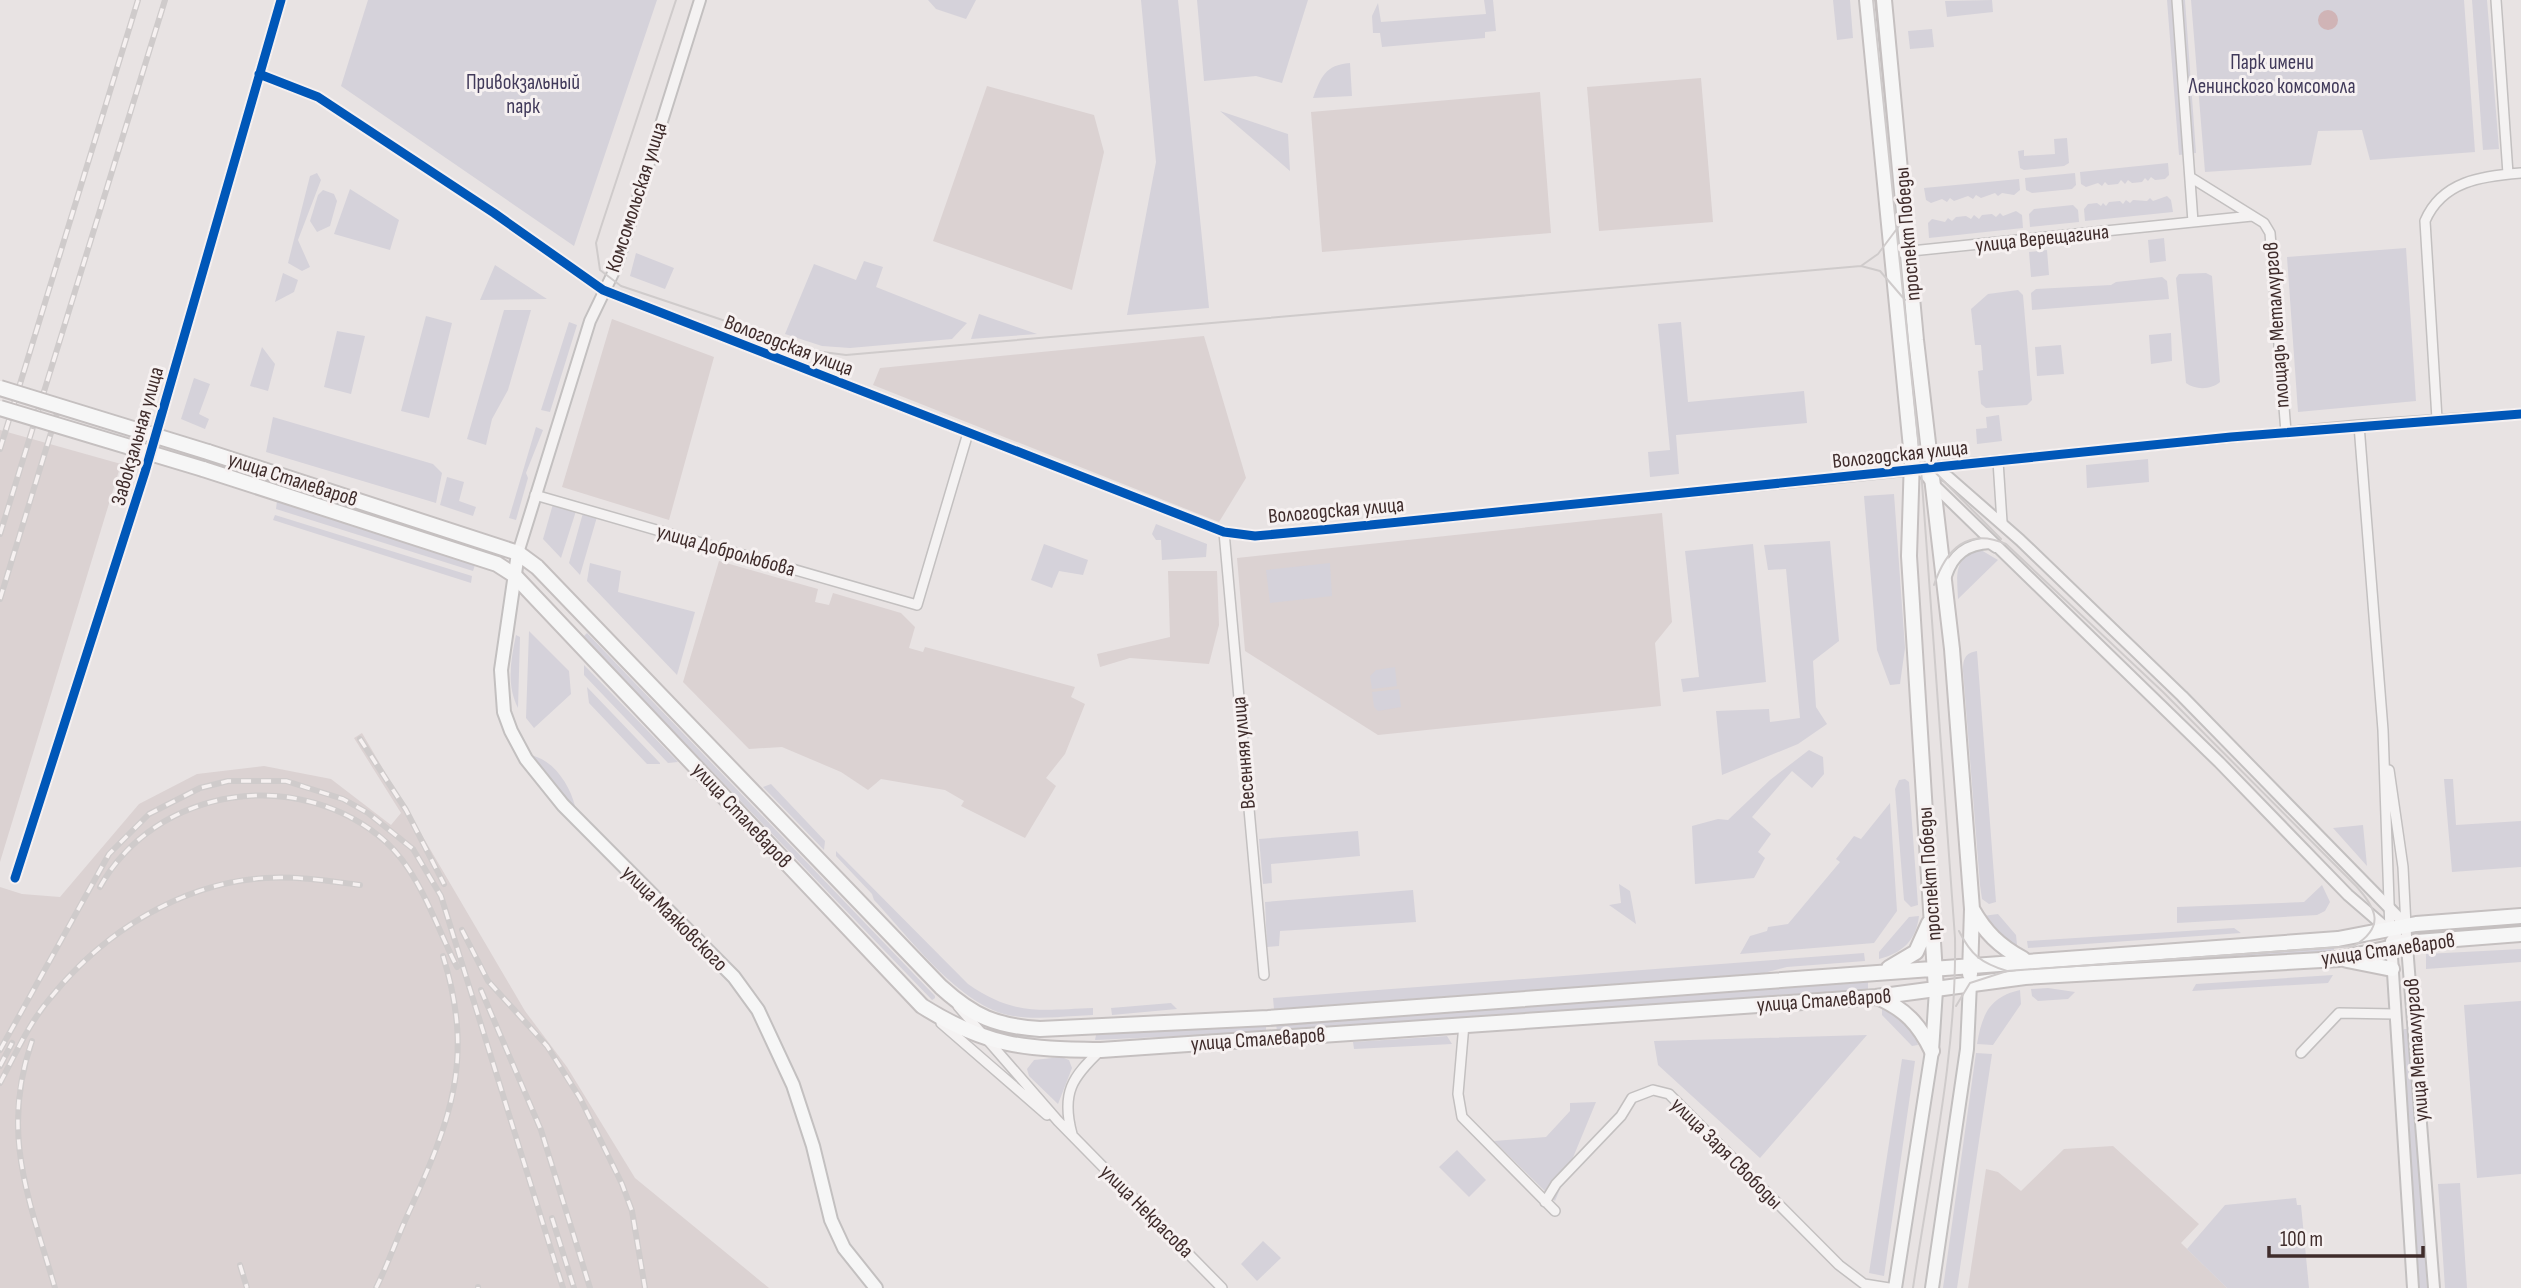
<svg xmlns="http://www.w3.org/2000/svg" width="2521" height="1288" font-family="'Sofia Sans Condensed',sans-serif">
  <rect width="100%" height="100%" fill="#e8e3e3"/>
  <path fill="#dbd2d2" d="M1701,78l12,144 -114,9 -12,-144z
    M987,86l107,29 10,37 -32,138 -139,-49z
    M1540,92l11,141 -229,19 -11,-140z
    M612,319l102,38 -45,163 -107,-33z
    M1204,336l42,142 -27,44 -346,-137 7,-17z
    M0,430l121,34 -121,398z
    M1662,513l10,109 -17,21 6,63 -283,29 -133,-84 -8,-93z
    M719,561l99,28 -3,13 14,3 4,-12 68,20 14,14 -6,21 14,4 2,-5 150,40 -4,10 14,7 -20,50 -19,24 10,8 -31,52 -64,-32 3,-5 -19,-11 -64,-11 -13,11 -27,-18 -59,-25 -33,2 -66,-67z
    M1168,571h49l2,54 -10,39 -79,-6 -30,9 -3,-13 73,-17z
    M362,733l163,278 42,56 68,111 134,110h-769v-401l22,7 38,3 79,-93 58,-30 67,-8 67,13 60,46 10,-12 -47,-75z
    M2113,1146l86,78 -18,19 46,45h-259l18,-119 12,3 23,19 43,-42z"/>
  <path fill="#d5d2da" d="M368,0h289l-83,246 -233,-160z
    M928,0h48l-10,19 -30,-10z
    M1141,0h37l31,308 -82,7 29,-153z
    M1197,0h111l-26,83 -26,-7 -52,5z
    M1484,0h9l3,31 -11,1v6l-103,9 -2,-14h-7l-1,-17 6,-13 3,19 105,-8z
    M1833,0h17l3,38 -16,2z
    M1992,0l1,12 -46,5 -2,-16z
    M2167,0h18l11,153 -17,2z
    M2191,0h273l11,152 -105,8 -8,-30 -44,1 -7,34 -106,7z
    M2472,0h15l12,149 -16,1z
    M1932,29l2,18 -24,2 -2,-18z
    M1350,63l2,33 -39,2c8,-21 12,-33 37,-35z
    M1220,111l68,23 2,37z
    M2067,138l2,25 -5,3 -40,4 -4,-2 -2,-17 6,-1v6l31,-2 -1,-15z
    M2168,163l1,12 -4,4 -10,1 -4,-3 -3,4 -3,-3 -3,4 -10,1 -4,-3 -3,4 -4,-4 -3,4 -10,1 -3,-3 -3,4 -4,-3 -12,4 -5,-3 -1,-12z
    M317,173l4,7 -23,60 12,27 -8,4 -14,-8 22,-87z
    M2075,173l1,12 -4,4 -40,4 -6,-3 -1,-12z
    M2019,179l1,11 -6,5 -12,-2 -4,3 -3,-3 -14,5 -5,-3 -3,4 -5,-3 -14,5 -4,-3 -3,4 -5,-3 -11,4 -5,-3 -2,-12z
    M350,189l49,31 -9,30 -56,-16z
    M323,190l11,4 3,7 -7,25 -13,6 -7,-11 8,-26z
    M2167,196l4,4 2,12 -88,9 -1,-12 4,-5 9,-1 4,3 2,-3 3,3 3,-4 11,-1 3,3 3,-4 4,3 3,-3 14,1 3,-3 3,3z
    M2073,205l5,5 1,12 -49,5 -1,-13 5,-5z
    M2016,211l6,4 1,13 -94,10 -1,-15 4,-4 13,3 3,-4 4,3 4,-4 10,-1 5,3 3,-4 5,4 3,-4 10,-1 4,3 4,-4 3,3z
    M2164,238l2,23 -16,2 -2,-23z
    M2406,248l10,153 -118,11 -11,-155z
    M2047,250l2,25 -18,2 -2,-25z
    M636,253l38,15 -9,21 -35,-13z
    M864,261l19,6 -7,20 91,36 -15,16 -102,9 -28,-2 -37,-12 29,-70 42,16z
    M495,265l52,34 -67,1z
    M283,273l15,7 -4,12 -19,10z
    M2206,273l6,3 8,106c-9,8 -25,8 -34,1l-10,-105 3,-4z
    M2162,277l5,4 2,18 -137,11 -1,-17 5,-4 75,-4 5,-3z
    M2018,290l5,5 9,105 -5,5 -41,3 -5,-4 -3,-33 5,-1 -2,-25h-6l-4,-36 17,-15z
    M504,310h27l-23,80 -16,29 -6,26 -19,-6z
    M979,314l58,20 -66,5z
    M426,316l26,7 -23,95 -28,-7z
    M569,322l8,3 -27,87 -9,-2z
    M1681,322l7,80 116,-11 3,32 -131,12 3,39 -29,3 -2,-25 22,-2 -12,-126z
    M337,331l28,5 -14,58 -27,-7z
    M2171,333l1,28 -21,3 -2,-29z
    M2061,345l3,29 -27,2 -2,-29z
    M262,347l13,17 -7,27 -18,-5z
    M194,378l16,6 -11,30 10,5 -4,10 -24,-10z
    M1999,415l3,26 -25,3 -1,-15 11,-1 -1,-11z
    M273,417l160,47 9,9 -6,30 -170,-51z
    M536,427l7,3 -17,43 2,5 -12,42 -7,-2z
    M2148,459l1,23 -62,6 -1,-23z
    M447,477l17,5 -5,19 17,6 -3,9 -33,-11z
    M1894,494l11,154 -5,36 -10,1 -13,-35 -13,-154z
    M277,501l199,61 -3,9 -197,-62z
    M553,504l23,7 -15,47 -18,-19z
    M583,513l14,4 -17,58 -11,-12z
    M275,515l197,61 -1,7 -198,-63z
    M1156,524l51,20 -1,13 -44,3 -1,-20h-5l-4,-6z
    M1830,541l9,100 -26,20 3,46 11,17 -29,20 -76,31 -6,-64 53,-2 1,13 30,-4 -14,-149 -18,1 -4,-25z
    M1044,544l44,16 -5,15 -24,-4 -7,17 -21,-8z
    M1753,544l13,138 -83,10 -2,-13 18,-2 -14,-126z
    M1981,550l17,10 -40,39c-1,-23 -5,-44 23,-49z
    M590,563l31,8 -3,21 77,20 -18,63 -90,-94z
    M1330,563l2,33 -62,7 -4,-33z
    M529,631l40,40 2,23 -37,34 -8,-10z
    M587,633l348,363v2l-3,2 -349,-363z
    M516,635l4,2 -2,71c-12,-24 -7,-48 -2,-73z
    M1977,651l19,251 -7,2 -7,-5 -2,-14 -17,-214c0,-12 2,-18 14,-20z
    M584,665l94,97 -10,1 -84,-88z
    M1395,667l2,19 -25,3 -2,-13 6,-6z
    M587,687l73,76v1h-13l-58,-61z
    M1399,689l2,18 -23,4 -4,-4 -2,-15z
    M1809,750l14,7 1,17 -12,14 -20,-17 -40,46 19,17 -13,18 7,6 -11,20 -59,6 -3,-58 26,-7 10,1 42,-40z
    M534,756c21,6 36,30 41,50l-3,2 -41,-51z
    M1905,779l4,3 9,123 -7,2 -7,-7 -9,-111 4,-9z
    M2444,779h9l3,46 65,-4v46l-69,5z
    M771,784l54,57 -1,9 -61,-63z
    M1890,803l7,108 -23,32 -134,11 10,-18 17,-5 1,-4 20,-3 52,-62 -4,-3 18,-23 7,3z
    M2363,825l4,41 -34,-38z
    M1358,831l2,25 -89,8 1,19 -9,1 -4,-45z
    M836,851l132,133c46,32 72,26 125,24v7c-26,1 -54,5 -80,1 -52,-8 -104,-79 -139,-116l-2,-6 -36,-38z
    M1619,884l11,7 6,33 -27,-19 12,-2z
    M2322,885l8,17 -5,9 -8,4 -140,8v-16l127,-5z
    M1413,890l3,32 -136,9 -1,15 -12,1 -2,-45z
    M1998,914l18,21 1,10 -9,-1 -25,-28z
    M1919,916c-3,25 -17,37 -40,43v-7l30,-35z
    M2521,920v7l-97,7 -1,-7z
    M2234,928l7,5 -213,15 -1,-7z
    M2334,945v7l-305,21v-7z
    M2521,949v13l-95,7v-15z
    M1864,953l1,8 -78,6 -23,6 -490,36 -1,-11z
    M2333,975l-5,8 -136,8 4,-7z
    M1868,982v9l-591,40 -1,-7z
    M2048,988l27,4 -7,7 -30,2 -6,-5 -1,-7z
    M2020,990l1,14 -28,41 -16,-1c5,-29 12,-47 43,-54z
    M2521,1001v173l-44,4 -13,-173z
    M1171,1003l6,6 -65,6 -1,-7z
    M1882,1008c19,4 31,18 36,37l-6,1 -30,-31z
    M1266,1024v8l-171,8 1,-5z
    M2404,1029h4l2,4 17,255h-9l-17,-254z
    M1867,1035l-107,123 -102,-93 -4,-24z
    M1447,1036l5,8 -98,5 -1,-7z
    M1976,1053l16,1 -35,234h-14z
    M1061,1057l8,3 3,8 -14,36 -29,-28 -2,-7 7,-9z
    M1902,1059l13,2 -31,215 -15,-3z
    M1596,1102l-41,99 -61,-60 52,-4 24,-26v-8z
    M1457,1150l29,30 -17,17 -30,-30z
    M2460,1183l7,105h-22l-7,-104z
    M2296,1198l1,7h4l8,83h-82l-40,-39 38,-44z
    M1263,1241l18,17 -24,23 -16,-17z"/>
  <path fill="#d0b4b6" d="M2318 20a10 10 0 1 1 20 0a10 10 0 1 1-20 0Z"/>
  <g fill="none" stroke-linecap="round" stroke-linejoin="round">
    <g stroke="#c3c0c0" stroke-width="12">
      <path id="minor" d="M2177,0l16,222 59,-6
        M2496,0l12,174
        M259,74l59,23 176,116 109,77 621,242 31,4 76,-7 585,-59
        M2190,177l74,46 6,10 16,199
        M1892,253l301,-31
        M2437,419l-12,-198c17,-40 57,-45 96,-48
        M2359,425l24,305 7,201
        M1998,461l4,61
        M1930,467l429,-42 162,-11
        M535,495l382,110 51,-172
        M1224,532l40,443
        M2389,770l14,97 4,79
        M15,878l130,-406 136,-472
        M958,1006l100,115 164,167
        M941,1023l106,92
        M1464,1024l-6,70 4,23 93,94
        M2301,1053l38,-40 56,1
        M1072,1134c-11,-41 0,-57 29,-84
        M1545,1202l11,-18 65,-68 11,-18 21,-8 16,4 170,171 25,19 25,4"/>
    </g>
    <g stroke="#c3c0c0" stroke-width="14">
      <path id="tertiary" d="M1912,458l20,25 287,279 129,133 59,51 27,342
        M1930,467l18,10 72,63 162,156 224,229
        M518,553l72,-232 27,-56 83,-265
        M1946,576c7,-22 21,-32 44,-33l6,4
        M2391,941l22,347"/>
    </g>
    <g stroke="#c3c0c0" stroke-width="16">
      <path id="secondary" d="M518,553l-17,117 3,42 7,19 15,28 37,46 171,172 24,33 35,75 20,61 18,74 13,28 32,40
        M1895,1288l37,-237 4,-61
        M1932,1288l35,-239 3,-66"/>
    </g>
    <g stroke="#c5c0c0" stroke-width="18">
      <path id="primary" d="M1867,0l45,458 -3,98 27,434
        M1884,0l32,340 36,309 20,260 -2,65
        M208,452l310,101 19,14 404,420c33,30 55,39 99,42l228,-11 1070,-79 78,-15 105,-8
        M203,469l294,95 17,11 408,431c65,41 103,43 179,44l775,-53 149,-20 314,-18 78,-17 104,-8
        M1972,909c13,23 27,37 51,50
        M2347,960l45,9
        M1889,968l27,-16 13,-29
        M1877,997c28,12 42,27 55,54"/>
    </g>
    <use href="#minor" stroke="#f4f2f2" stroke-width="9"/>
    <use href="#tertiary" stroke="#f4f2f2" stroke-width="10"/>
    <use href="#secondary" stroke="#f6f6f6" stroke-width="12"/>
    <use href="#primary" stroke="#f6f6f6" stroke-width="14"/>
    <path stroke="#cfcbcb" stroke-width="2" d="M676,0l-75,227 -5,16 4,27 21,16 194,65 31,4 1015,-89 19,5 25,29
      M1873,0l48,469 34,469c2,116 -25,235 -42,350
      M1861,266l17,-12 21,-28
      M1920,457l81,82
      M1934,585c12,-36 34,-58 72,-41l157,148 193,194c21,23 29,41 -2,60l-347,25 -37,12 -14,23
      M1959,931c12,24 22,32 48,40"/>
    <g stroke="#cfcbcb" stroke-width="6">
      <path id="rail" d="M0,449l138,-449
        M0,534l165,-534
        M0,599l58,-189
        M360,739l46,71 38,74
        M100,887c56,-101 200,-122 286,-45 34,31 50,84 71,125
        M462,930l26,51 59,65 33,52 42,86 10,27 13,77
        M481,990l60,140 49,158
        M32,1041c-32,92 -3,158 23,247
        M0,1050l109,-196 40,-40 51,-26 28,-7h58l57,18 25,14 45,36 28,47 122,392
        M0,1066l12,-23
        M0,1083c16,-30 30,-62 52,-87 52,-64 129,-113 213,-118 32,-2 64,3 95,7
        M552,1218l22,70
        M240,1265l7,23
        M478,1287v1
        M376,1288c12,-24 21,-50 32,-74 43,-94 67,-155 35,-258"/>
    </g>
    <use href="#rail" stroke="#f6f1f1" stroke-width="3.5" stroke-dasharray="10" stroke-linecap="butt"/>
    <g stroke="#c5c0c0" stroke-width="18" stroke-linecap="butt">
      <path id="primary-bridge" d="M0,388l208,64
        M0,408l203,61"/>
    </g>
    <use href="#primary-bridge" stroke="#f6f6f6" stroke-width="14"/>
    <g stroke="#f6f1f1" stroke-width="13">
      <path id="cycleway" d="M259,74l59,23 176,116 109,77 621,242 31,4 76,-7 900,-92 290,-23
        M15,878l130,-406 136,-472"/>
    </g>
    <use href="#cycleway" stroke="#0057b8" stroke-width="9"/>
  </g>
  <g text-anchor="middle" stroke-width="6" stroke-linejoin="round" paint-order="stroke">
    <g font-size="21" fill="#413a5a" stroke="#f6f1f1">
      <text x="2272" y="69">Парк имени<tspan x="2272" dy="24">Ленинского комсомола</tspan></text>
      <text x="523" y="89">Привокзальный<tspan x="523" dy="24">парк</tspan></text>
    </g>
    <g font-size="21" fill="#3f2c2b" stroke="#f6f1f1">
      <text transform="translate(636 197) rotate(-72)" y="7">Комсомольская улица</text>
      <text transform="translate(1907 234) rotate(-95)" y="7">проспект Победы</text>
      <text transform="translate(2042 238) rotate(-6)" y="7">улица Верещагина</text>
      <text transform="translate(2276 325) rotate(-94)" y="7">площадь Металлургов</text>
      <text transform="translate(789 345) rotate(21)" y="7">Вологодская улица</text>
      <text transform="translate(137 436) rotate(-74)" y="7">Завокзальная улица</text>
      <text transform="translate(1900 454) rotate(-6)" y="7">Вологодская улица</text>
      <text transform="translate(293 479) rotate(18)" y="7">улица Сталеваров</text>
      <text transform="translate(1336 510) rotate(-5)" y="7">Вологодская улица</text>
      <text transform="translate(726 550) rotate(16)" y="7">улица Добролюбова</text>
      <text transform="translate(1243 753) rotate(-95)" y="7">Весенняя улица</text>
      <text transform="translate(742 815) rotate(47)" y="7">улица Сталеваров</text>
      <text transform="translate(1929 874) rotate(-94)" y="7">проспект Победы</text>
      <text transform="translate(675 918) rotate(45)" y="7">улица Маяковского</text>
      <text transform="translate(2388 949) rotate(-8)" y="7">улица Сталеваров</text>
      <text transform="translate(1824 1000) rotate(-4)" y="7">улица Сталеваров</text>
      <text transform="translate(1258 1039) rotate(-4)" y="7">улица Сталеваров</text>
      <text transform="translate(2416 1050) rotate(-94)" y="7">улица Металлургов</text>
      <text transform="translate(1727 1153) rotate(45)" y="7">улица Заря Свободы</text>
      <text transform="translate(1147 1211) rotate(45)" y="7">улица Некрасова</text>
    </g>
  </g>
  <path d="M2269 1246v10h154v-10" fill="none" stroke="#3f2c2b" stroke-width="3.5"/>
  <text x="2280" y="1246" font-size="21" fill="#3f2c2b" stroke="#f6f1f1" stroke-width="5" paint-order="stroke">100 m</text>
</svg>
